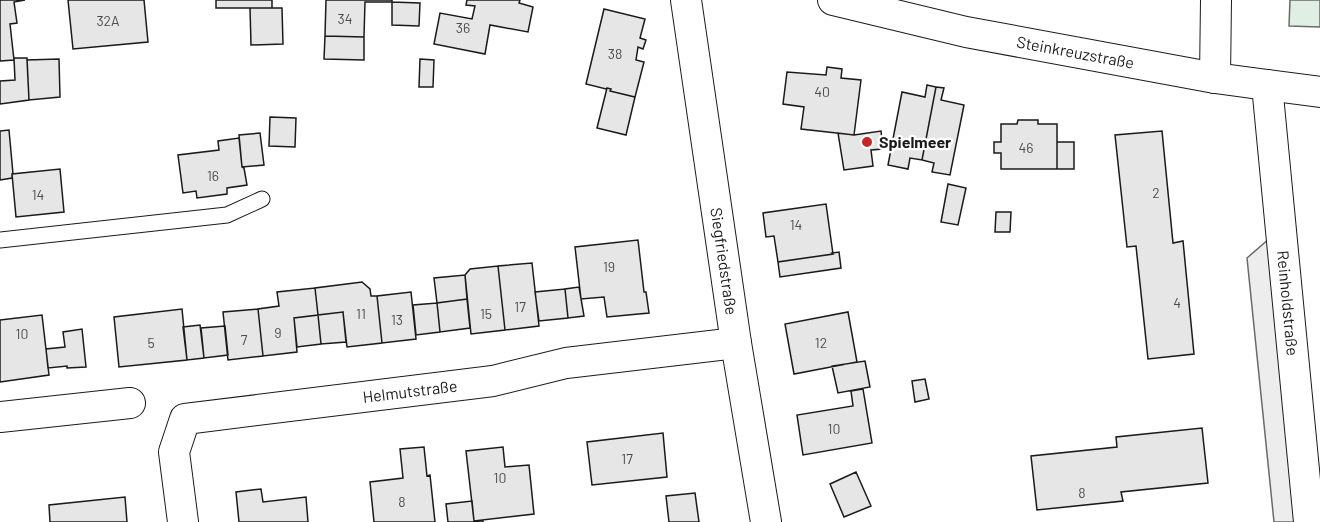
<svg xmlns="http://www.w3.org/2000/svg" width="1320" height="522" font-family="Barlow,sans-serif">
  <rect width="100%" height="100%" fill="#fff"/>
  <path fill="#e0efe3" stroke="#6a6a6a" stroke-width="1.5" d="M1290,0h30v27l-31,-1z"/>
  <path fill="#ededed" stroke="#6a6a6a" stroke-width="1.5" d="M1270,238l28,284h-24l-27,-264z"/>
  <path fill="#e6e6e6" stroke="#1a1a1a" stroke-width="1.5" d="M0,0h25l-11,2 3,21 -7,1 4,36 -14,1z
    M68,0h76l4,42 -75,7z
    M216,0h56v8h-56z
    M326,0h66v2h-27l-1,35 -39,-1z
    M467,0h53l-1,3 14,4 -5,25 -38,-7 -5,29 -51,-10 6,-31 32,6 3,-13 -9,-1z
    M392,2l28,1 -1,23 -27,-1z
    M250,8h32l1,36 -32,1z
    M604,9l41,10 -5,19 6,2 -3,9 -5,-2 -2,13 8,2 -9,35 -25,-6 1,-2 -4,-1 -1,1 -20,-5z
    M325,36l39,1v23l-40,-1z
    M14,58h13l2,42 -29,4v-23l15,-1z
    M59,59l1,38 -31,3 -2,-40z
    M420,59l14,1 -1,27h-14z
    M827,67l15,2 -1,9 20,2 -7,55 -53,-6 3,-22 -21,-3 4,-32 39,3z
    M927,85l9,2 -14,73 -12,-2 -2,11 -20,-4 14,-73 23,5z
    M936,87l8,1 -3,12 23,5 -14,70 -18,-3 2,-9 -12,-3z
    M607,88l4,1 -1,2 25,6 -9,38 -29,-7z
    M270,117l26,1 -1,29 -26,-1z
    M1018,120h20v4h19v45h-56v-16h-7v-11h7v-18h16z
    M9,130l4,44h-1v4l-12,2v-49z
    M881,131l2,18 -12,1 2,16 -29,4 -6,-37 16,2z
    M1162,131l11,112 10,-2 11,113 -46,5 -12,-113 -9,1 -12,-112z
    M260,133l4,32 -22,2 -3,-32z
    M239,138l3,29 2,1 3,17 -20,3v6l-30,4 -1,-7 -13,2 -5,-38 41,-5 -1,-9z
    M1057,142h17v27h-17z
    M60,169l4,43 -48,5 -4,-43z
    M948,184l18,4 -8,37 -17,-3z
    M826,204l7,50 -55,8 -4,-26 -8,1 -3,-24z
    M996,212h15l-1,20h-15z
    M638,240l6,52h2l3,21 -42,4 -3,-20 -23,2 -6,-52z
    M839,252l2,16 -61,9 -2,-15 55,-8 -1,-1z
    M532,263l7,63 -34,4 -7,-64z
    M498,266l7,64 -34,4 -6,-59 5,-6z
    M465,275l2,24 -30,4 -3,-25z
    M362,282l8,7 1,7h6l5,47 -35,4 -4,-35 -25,3 -3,-27z
    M579,287l5,29 -16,2 -3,-29z
    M315,288l3,27 -24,3 3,34 -34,4 -5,-47 21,-3 -2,-14z
    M565,289l3,29 -29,3 -4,-29z
    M411,292l5,47 -34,4 -5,-47z
    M467,299l3,29 -30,4 -3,-29z
    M437,303l3,29 -24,3 -3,-30z
    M182,309l5,51 -68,7 -5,-50z
    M258,309l5,47 -35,4 -5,-48z
    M343,312l3,30 -25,2 -3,-29z
    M848,312l9,50 -63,12 -9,-50z
    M42,315l7,60 -49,7v-62z
    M318,315l3,29 -24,3 -3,-29z
    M200,325l4,33 -17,2 -4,-33z
    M225,326l3,29 -24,3 -3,-30z
    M82,329l4,38 -19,1v-2l-19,2 -2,-19 19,-2 -2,-15z
    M865,361l5,26 -32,6 -6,-27z
    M925,379l4,20 -14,3 -3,-21z
    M863,389l9,54 -69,12 -6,-40 56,-9 -2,-15z
    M1202,428l6,55 -87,9 2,9 -86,9 -6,-54 86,-9 -1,-10z
    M663,433l4,44 -75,8 -5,-43z
    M424,447l3,29 3,-1 5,47h-61l-4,-40 33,-4 -3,-29z
    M503,447l2,20 24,-2 5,49 -60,7 -8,-70z
    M856,472l15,34 -27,11 -14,-33z
    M261,489l2,13 43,-5 2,25h-69l-3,-30z
    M695,493l4,29h-30l-3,-26z
    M125,497l2,25h-77l-1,-17z
    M472,501l2,20 9,-1v2h-35l-2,-18z"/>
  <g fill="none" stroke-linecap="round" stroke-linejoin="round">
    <g stroke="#1a1a1a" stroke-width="17">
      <path id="service" d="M0,240l227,-25 35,-16"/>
    </g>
    <g stroke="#1a1a1a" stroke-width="32">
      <g id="minor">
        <path id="s1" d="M686,0l50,343 30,179"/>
        <path id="s2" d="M833,0l133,32 249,46 105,14"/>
        <path d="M1215,78l1,-78"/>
        <path id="s3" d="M1267,85l42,437"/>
        <path d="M0,417l130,-14"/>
        <path id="s4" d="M183,522l-9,-70 11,-33 308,-38 73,-18 170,-20"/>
      </g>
    </g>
    <use href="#service" stroke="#fff" stroke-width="15"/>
    <use href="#minor" stroke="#fff" stroke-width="30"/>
  </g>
  <circle fill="#c62828" stroke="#fff" stroke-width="2" cx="867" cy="142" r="6"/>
  <g text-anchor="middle" stroke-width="4.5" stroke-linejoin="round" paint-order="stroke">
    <g font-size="14" fill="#4d4d4d">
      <text x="345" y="24">34</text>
      <text x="108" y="26">32A</text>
      <text x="463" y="33">36</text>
      <text x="615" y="59">38</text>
      <text x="822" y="97">40</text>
      <text x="1026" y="153">46</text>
      <text x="213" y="181">16</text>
      <text x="1156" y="198">2</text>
      <text x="38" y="200">14</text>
      <text x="796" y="230">14</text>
      <text x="609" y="272">19</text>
      <text x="1177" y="308">4</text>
      <text x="520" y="312">17</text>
      <text x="361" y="319">11</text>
      <text x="486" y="319">15</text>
      <text x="397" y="325">13</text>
      <text x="278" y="338">9</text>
      <text x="22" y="339">10</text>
      <text x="244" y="345">7</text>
      <text x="151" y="348">5</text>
      <text x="821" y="348">12</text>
      <text x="834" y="434">10</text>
      <text x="627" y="464">17</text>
      <text x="500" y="483">10</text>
      <text x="1082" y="498">8</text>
      <text x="402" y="507">8</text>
    </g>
    <g font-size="16" fill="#1a1a1a" stroke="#fff">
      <text dy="6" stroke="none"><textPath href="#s2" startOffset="248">Steinkreuzstraße</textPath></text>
      <text dy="6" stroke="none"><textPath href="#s1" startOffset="264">Siegfriedstraße</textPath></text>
      <text dy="6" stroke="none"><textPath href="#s3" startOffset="219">Reinholdstraße</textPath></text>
      <text dy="6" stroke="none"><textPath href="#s4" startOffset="332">Helmutstraße</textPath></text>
    </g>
    <g font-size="16" font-weight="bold" fill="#1a1a1a" stroke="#fff" text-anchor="start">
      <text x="879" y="148">Spielmeer</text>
    </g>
  </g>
</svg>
